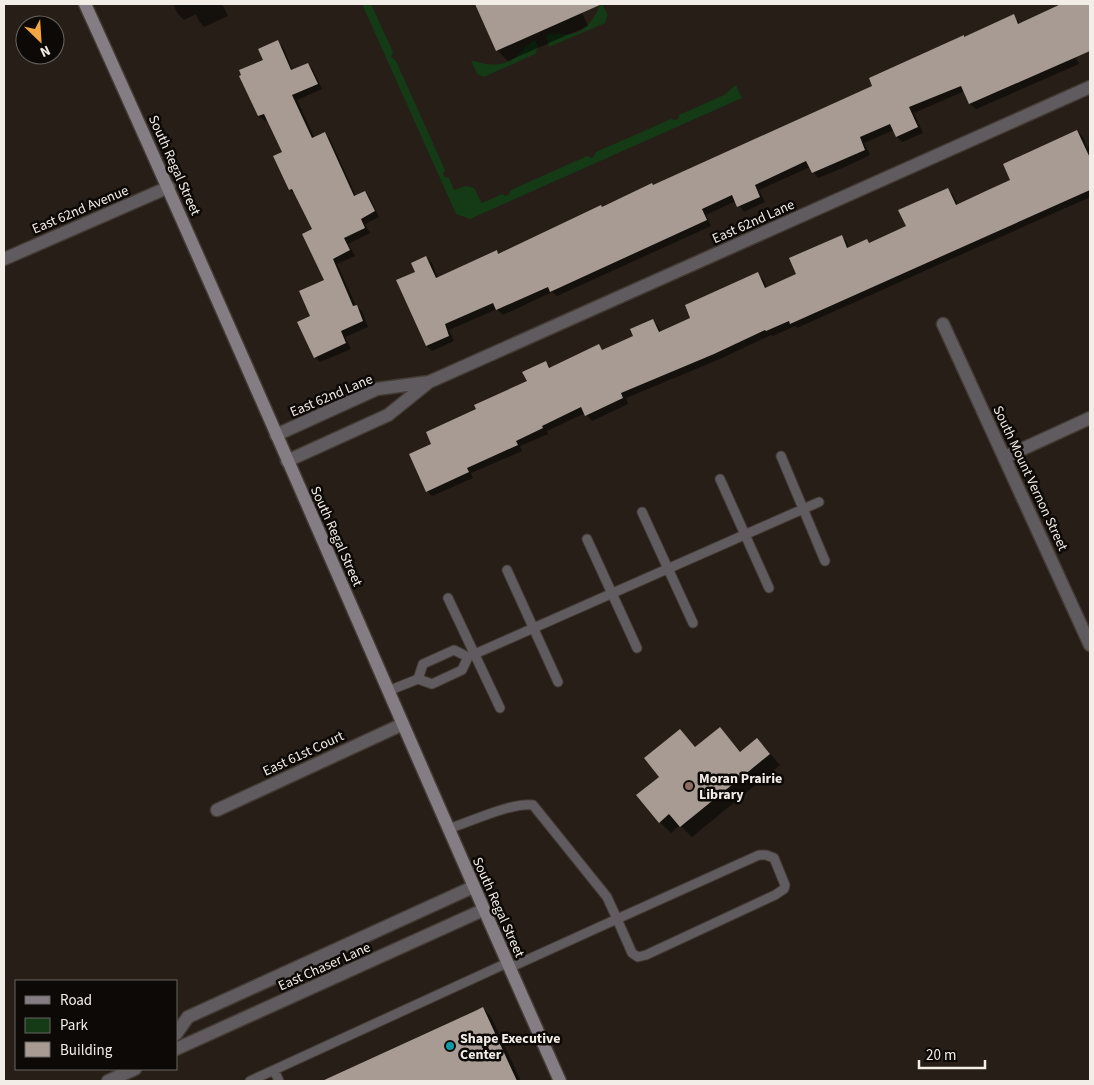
<svg xmlns="http://www.w3.org/2000/svg" width="1094" height="1085" font-family="'Source Sans 3',sans-serif">
  <rect width="100%" height="100%" fill="#261e17"/>
  <path fill="#143a16" d="M362,4h9l22,48 -2,5 5,4 49,109 -2,4 2,3 4,1 5,12 12,-4 8,2 8,15 20,-9 4,2 3,-2 2,-4 76,-34 4,2 3,-2 2,-4 75,-33 4,1 3,-1 1,-4 45,-20 12,-10 6,13 -272,121 -14,-5z
    M600,4h2l6,11 -3,8 -56,24 -3,-11c10,-5 14,-1 24,-2 15,-1 26,-17 30,-30z
    M535,40l3,7 -3,7 -51,23 -7,-3 -6,-14c18,6 35,8 49,-7 5,-5 8,-9 15,-13z"/>
  <path fill="#0007" d="M173,4h49l6,12 -24,11 -5,-6 -3,-7 -12,6 -6,-6z
    M477,4h101l10,22 -80,35 -11,-11z
    M1064,4h26v29h-1l1,16 -15,7 4,8 -103,45 -6,-5 -5,-13 -19,8 -32,14 9,20 -21,9 -5,-5 -3,-7 -30,13 6,12 -23,11 -29,12 -8,-11 -51,23 6,12 -21,10 -8,-11 -30,14 5,11 -154,70 -5,-4 -49,23 -6,-6 -48,21 5,11 -22,10 -5,-5 -11,-73 10,-15 6,5 6,15 58,-26 3,3 375,-168 90,-49 49,-23 7,9z
    M277,42l6,5 10,24 15,-7 5,6 9,19 -25,11 18,39 10,-5 5,5 26,57 9,-4 5,6 9,19 -14,7 5,9 -22,11 7,12 -18,8 19,42 6,5 6,16 -23,10 6,12 -31,13 -5,-5 -3,-40 14,-37 -13,-50 -17,-35 -6,-5 -15,-34 9,-4 -15,-33 -4,2 -6,-5 -19,-39 25,-17z
    M1077,131l6,6 4,10 3,-2v52l-293,131 -2,-2 -22,10 -2,-1 -51,24 -94,39 2,6 -36,17 -7,-8 -38,18 1,3 -28,12 2,5 -51,22 2,5 -41,18 -5,-5 6,-46 44,-35 51,-28 18,-20 5,6 48,-22 5,5 30,-14 19,-17 5,6 3,6 31,-14 66,-44 5,5 4,9 31,-13 43,-39 6,6 2,6 18,-8 3,4 38,-17 40,-37 5,5 5,10 54,-24z
    M720,729l21,23 16,-13 23,26 -88,72 -12,-12 -9,8 -11,-11 1,-45 19,-46 16,17z
    M483,1008l8,9 30,64h-196z"/>
  <path fill="#a79b93" d="M475,4h127l-106,47z
    M1061,4h29v47l-121,53 -8,-18 -52,21 9,20 -22,10 -6,-13 -30,13 5,13 -53,23 -6,-12 -51,24 5,12 -23,10 -5,-12 -30,14 5,11 -157,72 -2,-5 -52,23 -3,-7 -48,21 4,12 -23,10 -30,-66 19,-8 -4,-9 15,-7 10,22 61,-28 1,4 103,-49 1,2 50,-24 1,2 219,-99 -3,-8 95,-43v2l50,-23 4,10z
    M278,40l13,30 17,-7 10,21 -26,11 20,43 13,-6 29,64 11,-5 10,20 -14,8 4,9 -21,10 6,12 -17,9 20,47 4,-1 6,16 -22,10 5,12 -32,15 -17,-36 13,-6 -11,-25 25,-11 -22,-46 10,-5 -20,-40 -3,1 -16,-34 9,-4 -18,-38 -6,2 -19,-40 2,-1 -2,-5 24,-10 -5,-11z
    M1077,130l13,28v32l-300,134 -1,-3 -23,10 -1,-1 -51,24 -93,39 2,5 -38,18 -4,-9 -39,19 1,2 -27,13 2,4 -51,23 2,4 -43,20 -17,-38 22,-10 -5,-12 50,-23 -2,-4 53,-24 -5,-9 24,-11 3,7 50,-24 3,6 31,-14 -3,-7 23,-10 6,13 31,-14 -5,-13 73,-33 7,16 31,-14 -7,-16 53,-23 5,13 20,-9 2,4 37,-17 -8,-16 50,-22 8,17 32,-15 22,-10 -7,-16z
    M720,727l20,25 17,-14 13,16 -90,73 -11,-13 -10,9 -23,-28 23,-18 -15,-19 36,-29 15,18z
    M483,1007l34,74h-195l153,-70z"/>
  <g fill="none" stroke-linecap="round" stroke-linejoin="round">
    <g stroke="#433b34" stroke-width="11">
      <path id="lane" d="M781,456l44,105
        M720,479l49,109
        M642,512l51,111
        M587,539l50,109
        M507,570l51,112
        M448,598l52,110
        M468,657l351,-155
        M388,691l30,-12 14,5 30,-14 6,-13 -14,-7 -31,14 -5,15
        M448,829c22,-7 64,-27 85,-24l74,92 10,22 -108,49
        M759,855h7l8,3 11,27 -1,4 -9,6 -129,60 -8,2 -6,-4 -15,-34z
        M274,1070l5,11
        M250,1081l257,-118"/>
    </g>
    <g stroke="#433b34" stroke-width="15">
      <path id="street" d="M4,259l165,-72
        M943,324l147,321
        M276,435l101,-46 52,-7
        M1005,457l85,-39
        M287,461l101,-46 41,-33 661,-295
        M217,810l186,-86
        M176,1034l12,-17 285,-130
        M176,1049l307,-139
        M108,1081l27,-12"/>
    </g>
    <g stroke="#433b34" stroke-width="15">
      <path id="secondary" d="M85,4c163,357 315,719 475,1077"/>
    </g>
    <use href="#lane" stroke="#605b5f" stroke-width="9"/>
    <use href="#street" stroke="#605b5f" stroke-width="12"/>
    <use href="#secondary" stroke="#847d83" stroke-width="12"/>
  </g>
  <circle fill="#8d6e63" stroke="#0c0906" stroke-width="2" cx="689" cy="786" r="5"/>
  <circle fill="#0f9aa8" stroke="#0c0906" stroke-width="2" cx="450" cy="1046" r="5"/>
  <g text-anchor="middle" stroke-width="5" stroke-linejoin="round" paint-order="stroke">
    <g font-size="14" fill="#f3ede8" stroke="#0c0906">
      <text transform="translate(175 165) rotate(66)" y="5">South Regal Street</text>
      <text transform="translate(80 209) rotate(-23)" y="5">East 62nd Avenue</text>
      <text transform="translate(753 221) rotate(-24)" y="5">East 62nd Lane</text>
      <text transform="translate(331 395) rotate(-23)" y="5">East 62nd Lane</text>
      <text transform="translate(1031 478) rotate(65)" y="5">South Mount Vernon Street</text>
      <text transform="translate(337 536) rotate(66)" y="5">South Regal Street</text>
      <text transform="translate(303 753) rotate(-25)" y="5">East 61st Court</text>
      <text transform="translate(499 907) rotate(66)" y="5">South Regal Street</text>
      <text transform="translate(324 966) rotate(-24)" y="5">East Chaser Lane</text>
    </g>
    <g font-size="14" font-weight="bold" fill="#f3ede8" stroke="#0c0906" text-anchor="start">
      <text x="699" y="783">Moran Prairie<tspan x="699" dy="16">Library</tspan></text>
      <text x="460" y="1043">Shape Executive<tspan x="460" dy="16">Center</tspan></text>
    </g>
  </g>
  <rect width="1094" height="1085" fill="none" stroke="#f3ede8" stroke-width="10"/>
  <rect x="15" y="980" width="162" height="90" fill="#0c0906" stroke="#686460"/>
  <rect x="25" y="996" width="25" height="8" fill="#847d83" stroke="#686460"/>
  <text x="60" y="1005" font-size="15" fill="#f3ede8">Road</text>
  <rect x="25" y="1018" width="25" height="15" fill="#143a16" stroke="#686460"/>
  <text x="60" y="1030" font-size="15" fill="#f3ede8">Park</text>
  <rect x="25" y="1042" width="25" height="15" fill="#a79b93" stroke="#686460"/>
  <text x="60" y="1055" font-size="15" fill="#f3ede8">Building</text>
  <g transform="translate(40 40) rotate(155)"><circle r="24" fill="#0c0906" stroke="#686460"/>
  <path d="M0-4L9 19L0 12L-9 19Z" fill="#f2a541"/>
  <text y="-8" font-size="14" font-weight="bold" text-anchor="middle" fill="#f3ede8">N</text>
  </g>
  <path d="M919 1060v8h66v-8" fill="none" stroke="#f3ede8" stroke-width="2.5"/>
  <text x="926" y="1060" font-size="15" fill="#f3ede8" stroke="#0c0906" stroke-width="4" paint-order="stroke">20 m</text>
</svg>
